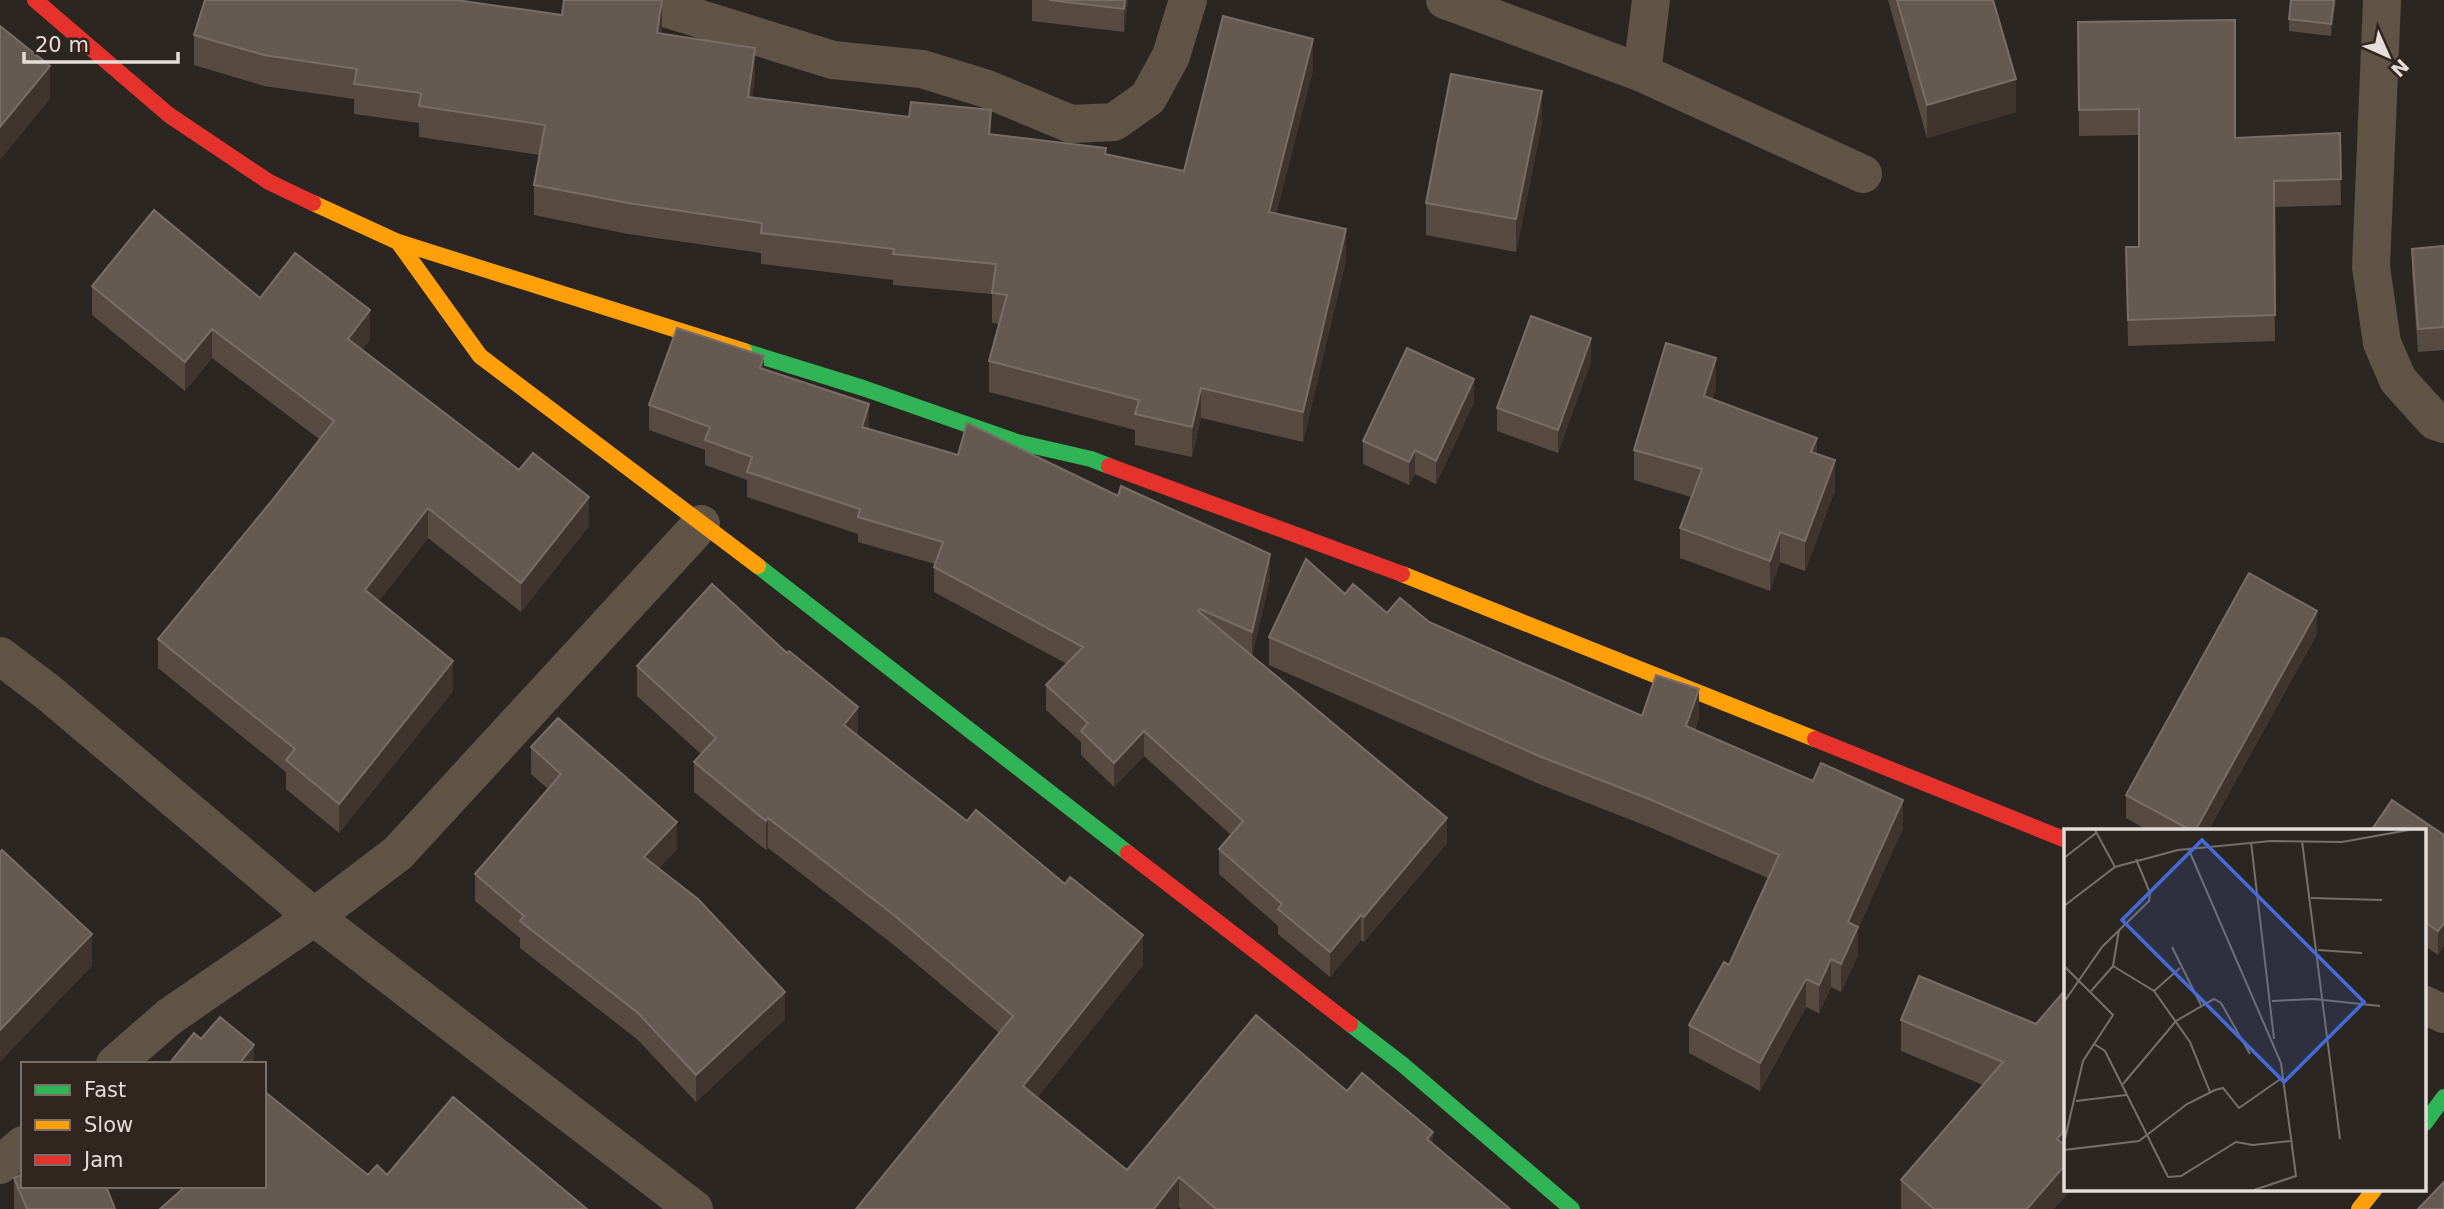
<svg xmlns="http://www.w3.org/2000/svg" width="2444" height="1209" font-family="'DejaVu Sans',sans-serif">
  <rect width="100%" height="100%" fill="#2c2623"/>
  <g fill="none" stroke-linecap="round" stroke-linejoin="round">
    <path stroke="#605447" stroke-width="38" d="M639,0l194,60 89,9 65,20 84,35 43,-2 34,-24 23,-42 17,-56
      M1445,0l197,73 221,101
      M2382,0l-11,267 11,76 16,37 37,41 9,3
      M1642,73l9,-73
      M0,656l49,37 265,224 380,292
      M2425,1005l19,9
      M115,1064l54,-47 145,-100 84,-64 303,-329
      M0,1165l23,-20"/>
    <path stroke="#30b455" stroke-width="16" d="M744,351l119,37 154,54 74,17 18,7
      M758,566l370,287
      M1350,1024l52,40 170,145
      M2425,1123l19,-26"/>
    <path stroke="#ff9f0a" stroke-width="16" d="M313,203l85,39 346,109
      M398,242l82,114 278,210
      M1402,574l413,165
      M2359,1209l15,-19"/>
    <path stroke="#e5322d" stroke-width="16" d="M35,0l134,115 100,67 44,21
      M1109,466l293,108
      M1815,739l251,101
      M1128,853l222,171"/>
  </g>
  <path fill="#564a41" d="M1032,0h96l-4,32 -92,-11z
    M1888,0h105l23,112 -89,26z
    M2291,0h45l-5,36 -42,-5v-12z
    M2078,22l157,116 105,-5 1,72 -67,2 1,134 -147,5 -2,-99h13v-112l-60,1z
    M662,30v4l93,44 -3,20 239,36 115,20 78,17 129,-101 -37,144 70,46 -43,182 -102,-24 -9,39 -57,-12v-15l-146,-38v-31l10,-37 -7,-1v-29l-99,-9v-5l-132,-16v-11l-133,-19 -94,-19v-30l6,-30 -121,-18v-14l-65,-9v-15l-90,-13 -70,-21v-30z
    M1542,123l-26,129 -90,-17v-32z
    M2444,246v104l-26,2 -6,-80v-23z
    M92,286l168,12 110,41 -8,11 227,176 -68,86 -93,-74 -49,63 74,90 -114,142 -53,-44v-17l-128,-104v-29l112,-136 49,-64 -107,-81 -27,33 -93,-76z
    M1591,361l-33,92 -61,-22v-23z
    M764,369l105,61 401,149 -18,77 195,187 -83,99 -3,-2 -31,37 -52,-43v-8l-59,-52v-25l12,-14 -87,-79 -30,31 -33,-32v-13l-35,-32v-25l21,-21 -133,-72v-25l1,-3 -77,-22v-8l-111,-37v-17l-42,-15v-15l-56,-20v-25z
    M1716,388l-4,11 105,55 18,36 -30,81 -25,-9 -10,29 -90,-33v-30l11,-31 -57,-17v-30z
    M1474,402l-38,82 -21,-10 -6,11 -46,-21v-23z
    M1345,594l42,19 42,9 213,94 57,1 -4,13 208,98 -45,101v26l-17,37 -10,-5 -12,26 -13,-6 -46,84 -71,-38v-28l40,-60 39,-87 -119,-51 -110,-43 -270,-119v-28z
    M2317,634l-109,197h-59l-23,-13v-23z
    M637,666l221,70 285,229 -106,133 90,72 220,-79 86,53 77,65h-329l-2,-2 -323,2 143,-176 -104,-87 -127,-98 -2,2 -72,-58v-30l7,-8 -64,-58z
    M531,747l146,102 -18,19 126,151 -89,83 -58,-62 -118,-92v-10l-45,-37v-27l73,-85 -17,-15z
    M2425,831l19,4 -6,120 -13,-9z
    M1901,1020l135,4 18,185h-153v-29l82,-95 -82,-34z
    M14,1178l101,31h-101z"/>
  <path fill="#3f352e" d="M662,0v30l-5,34v-31z
    M1125,0h3l-4,32v-23z
    M2334,0h2l-5,36v-12z
    M1313,39v31l-44,173v-31z
    M755,48v30l-7,50v-31z
    M50,66v33l-50,61v-33z
    M2016,79v33l-89,26v-33z
    M1542,91v32l-26,129v-33z
    M991,110v31l-2,-7z
    M1346,229v31l-43,182v-30z
    M370,310v29l-22,29v-29z
    M212,329v29l-27,33v-29z
    M1591,338v23l-33,92v-23z
    M764,356v25l-4,-13z
    M1716,358v30l-12,38v-30z
    M1474,379v23l-38,82v-23z
    M1201,388v30l-9,39v-30z
    M869,404v25l-7,-2z
    M1817,438v30l-6,-16z
    M1415,450v24l-6,11v-23z
    M1835,460v30l-30,81v-30z
    M589,497v29l-68,86v-29z
    M428,508v30l-63,81v-29z
    M1780,532v30l-10,29v-30z
    M1270,554v25l-18,78v-25z
    M2317,611v23l-109,197h-13z
    M453,661v30l-114,142v-29z
    M1699,689v28l-13,37v-28z
    M858,707v29l-14,-11z
    M1144,731v25l-30,31v-24z
    M1903,800v28l-45,101v26l-17,37v-28l7,-42z
    M768,818v30l-2,2v-29z
    M1447,818v25l-83,99v-25z
    M677,822v27l-33,35v-27z
    M1361,915v25l-31,37v-25z
    M2444,923v23l-6,9v-24z
    M92,934v32l-92,96v-32z
    M1143,935v30l-120,151v-30z
    M1831,959v28l-12,26v-28z
    M1806,979v28l-46,84v-28z
    M785,992v27l-89,83v-27z
    M254,1045v19h-15z
    M2066,1129v31l-9,-21z
    M1433,1132v30l-6,-23z
    M2066,1164v26h5l-17,19h-27z
    M1179,1177v30l-2,2h-23z"/>
  <path fill="#655a52" stroke="#796e67" stroke-width="2" d="M205,0h251l106,15 2,-15h98l-5,33 98,15 -7,49 161,20 2,-15 80,8 -2,24 117,14 -1,6 79,17 39,-155 90,23 -44,173 77,17 -43,183 -102,-24 -9,39 -57,-13 4,-14 -150,-39 18,-66 -15,-2 4,-29 -103,-10 1,-5 -133,-16 1,-10 -134,-20 -94,-18 11,-60 -126,-19 2,-13 -67,-9 3,-15 -93,-14 -70,-20z
    M1049,0h76l-1,9z
    M1897,0h96l23,79 -89,26z
    M2291,0h43l-3,24 -42,-5z
    M2235,20v118l105,-5 1,46 -67,2 1,134 -147,5 -2,-73h13v-138l-60,1 -1,-88z
    M0,26l50,40 -50,61z
    M1451,74l91,17 -26,128 -90,-16z
    M154,210l106,88 35,-45 75,57 -22,29 171,131 14,-17 56,44 -68,86 -93,-75 -63,82 88,71 -114,143 -53,-44 9,-11 -137,-110 112,-136 64,-82 -122,-92 -27,33 -93,-76z
    M2444,246v81l-26,2 -6,-80z
    M1531,316l60,22 -33,92 -61,-22z
    M677,328l87,28 -4,12 109,36 -7,23 96,28 9,-32 151,73 3,-10 149,68 -18,78 -52,-23 -2,2 249,207 -83,99 -3,-2 -31,37 -52,-43 4,-5 -63,-55 24,-28 -99,-90 -30,32 -33,-32 7,-8 -42,-38 37,-38 -149,-80 9,-25 -85,-25 2,-8 -113,-37 5,-15 -47,-17 5,-13 -61,-22z
    M1666,343l50,15 -12,38 113,42 -6,14 24,8 -30,81 -25,-9 -10,29 -90,-33 22,-59 -68,-19z
    M1407,348l67,31 -38,82 -21,-11 -6,12 -46,-21z
    M1306,559l39,35 8,-10 34,29 13,-15 29,24 213,94 14,-41 43,14 -13,37 127,55 8,-18 82,37 -55,122 10,5 -17,37 -10,-5 -12,26 -13,-6 -46,84 -71,-38 35,-63 5,3 50,-110 -130,-56 -110,-43 -270,-119z
    M2249,573l68,38 -122,220h-3l-66,-36z
    M712,584l75,69 2,-2 69,56 -14,18 123,96 9,-11 89,74 5,-7 73,58 -120,151 104,84 129,-155 91,76 15,-18 71,59 -6,7 83,70h-294l-37,-32 -25,32h-298l157,-193 -118,-100 -127,-98 -2,3 -72,-59 22,-24 -79,-72z
    M558,718l119,104 -33,35 54,42 87,93 -89,83 -58,-62 -118,-92 4,-5 -49,-42 86,-100 -30,-27z
    M2392,800l52,35v88l-6,8 -13,-9v-91h-54z
    M2,850l90,84 -92,96v-178z
    M1919,976l117,48 30,-35v140l-9,10 9,7v18l-39,45h-93l-33,-29 102,-118 -102,-42z
    M220,1017l34,28 -15,19h-70l25,-31 7,6z
    M264,1091l104,84 9,-10 10,10 66,-78 134,112h-427l26,-23h78z
    M23,1174v12h83l9,23h-88l-13,-31z
    M2444,1182v27h-26z"/>
  <g transform="translate(2064 829)">
    <rect width="362" height="362" fill="#2c2623"/>
    <path fill="none" stroke="#766f6b" stroke-width="2" d="M31,1l20,37M238,12l38,298M187,13l23,197M124,19l93,215 15,113 -42,14M0,29l32,-25M247,69l71,2M0,77l51,-39 63,-17 93,-9 71,1 67,-12M108,118l29,58M254,121l44,3M0,137l49,49 -30,46 -19,82M49,137l6,-36M27,162l22,-25 41,25 36,51 20,50M90,162l26,-23M208,172l42,-2 66,7M0,173l38,-55 47,-46 1,-8 -14,-34M30,215l11,7 63,126 13,-1 55,-34 17,3 37,-4M59,255l53,-63 38,-22 7,4 29,51M12,272l50,-6M0,321l75,-9 48,-37 28,-14 8,-2 16,20 43,-30"/>
    <path fill="#456bd8" fill-opacity="0.15" stroke="#456bd8" stroke-width="3.5" d="M138,11l162,162 -80,80 -162,-162z"/>
    <rect width="362" height="362" fill="none" stroke="#e4ddd8" stroke-width="3.5"/>
  </g>
  <rect x="21" y="1062" width="245" height="126" fill="#30251f" stroke="#786f69" stroke-width="2"/>
  <rect x="35" y="1085" width="35" height="10" fill="#30b455" stroke="#786f69" stroke-width="2"/>
  <text x="84" y="1097" font-size="21" fill="#e4ddd8">Fast</text>
  <rect x="35" y="1120" width="35" height="10" fill="#ff9f0a" stroke="#786f69" stroke-width="2"/>
  <text x="84" y="1132" font-size="21" fill="#e4ddd8">Slow</text>
  <rect x="35" y="1155" width="35" height="10" fill="#e5322d" stroke="#786f69" stroke-width="2"/>
  <text x="84" y="1167" font-size="21" fill="#e4ddd8">Jam</text>
  <g transform="translate(2388 56) rotate(135)" stroke="#30251f" stroke-width="5" paint-order="stroke">
  <path d="M0-5L12 26L0 18L-12 26Z" fill="#e4ddd8"/>
  <text y="-10" font-size="19" font-weight="bold" text-anchor="middle" fill="#e4ddd8">N</text>
  </g>
  <path d="M24 52v10h154v-10" fill="none" stroke="#e4ddd8" stroke-width="3.5"/>
  <text x="35" y="52" font-size="21" fill="#e4ddd8" stroke="#30251f" stroke-width="5" paint-order="stroke">20 m</text>
</svg>
